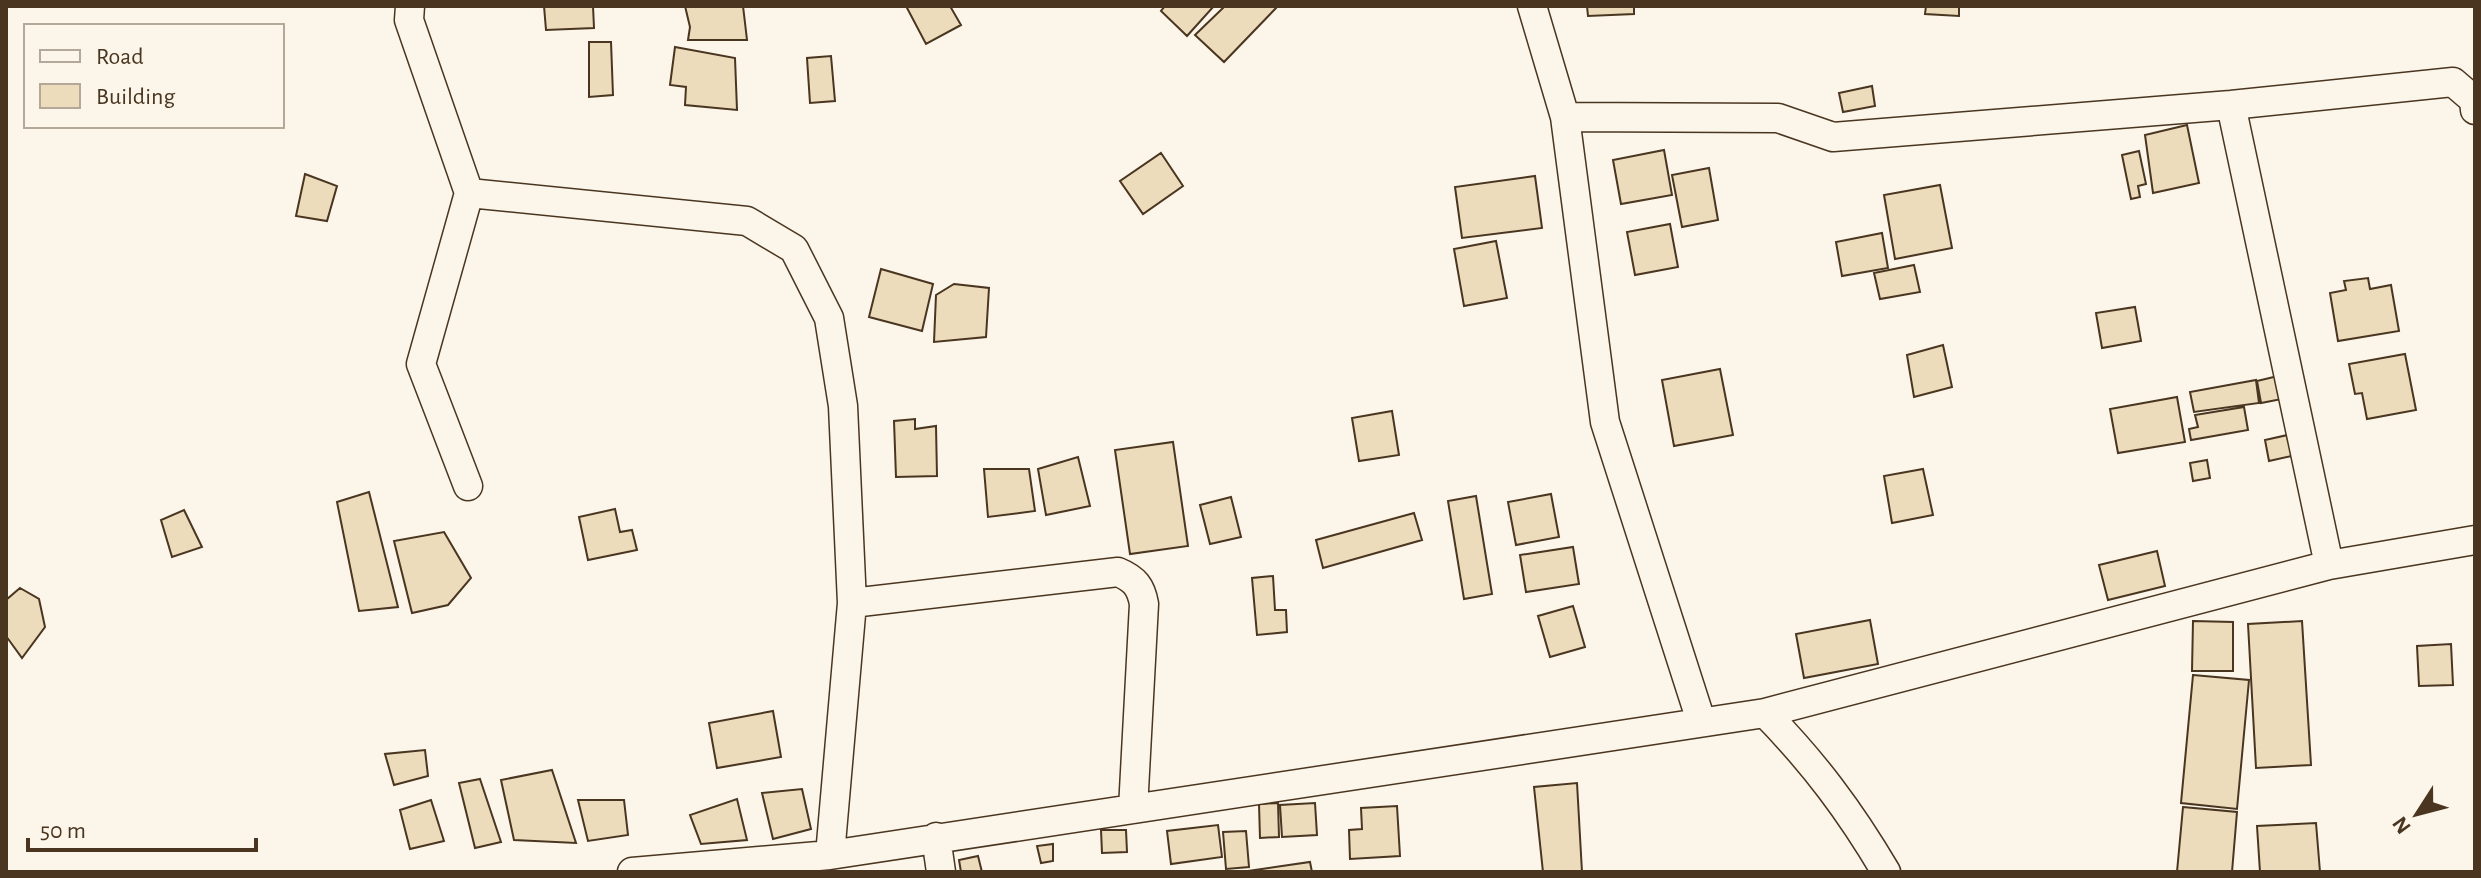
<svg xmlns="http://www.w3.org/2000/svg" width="2481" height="878" font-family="'Alegreya Sans',sans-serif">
  <rect width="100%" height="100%" fill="#fbf6e9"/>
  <path fill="#ecdcbc" stroke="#4a3520" stroke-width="2" d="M544,6h49l1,22 -48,2z
    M685,6h58l4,34h-59l2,-13z
    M906,6h44l11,19 -35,19z
    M1165,6h49l-27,30 -26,-25z
    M1225,6h53l-54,56 -29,-27z
    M1587,6h47v8l-46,2z
    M1926,6h33v10l-34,-2z
    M589,42h22l2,53 -24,2z
    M675,47l60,11 2,52 -52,-5 1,-18 -16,-2z
    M831,56l4,45 -25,2 -3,-45z
    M1872,86l3,20 -32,6 -4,-19z
    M2187,125l12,58 -46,10 -8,-58z
    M1664,150l8,45 -51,9 -8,-44z
    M2139,151l7,33 -8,2 2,11 -9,2 -9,-44z
    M1161,153l22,33 -40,28 -23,-33z
    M1709,168l9,52 -36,7 -10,-52z
    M305,174l32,12 -10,35 -31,-5z
    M1535,176l7,52 -80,10 -7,-51z
    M1940,185l12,63 -57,11 -11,-64z
    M1670,224l8,43 -43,8 -8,-43z
    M1882,233l6,35 -46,8 -6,-34z
    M1496,241l11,57 -43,8 -10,-57z
    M1914,265l6,27 -40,7 -6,-26z
    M881,269l52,15 -11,47 -53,-14z
    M2368,278l2,11 21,-4 8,46 -61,10 -8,-48 16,-3 -2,-9z
    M954,284l35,4 -3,49 -52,5 2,-47z
    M2135,307l6,34 -39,7 -6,-35z
    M1943,345l9,42 -38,10 -7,-42z
    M2405,354l11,56 -49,9 -5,-26 -7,1 -6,-30z
    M1720,369l13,66 -59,11 -12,-66z
    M2282,375l5,23 -26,5 -4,-22z
    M2256,380l3,23 -65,9 -4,-20z
    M2177,397l8,45 -67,11 -8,-44z
    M2244,407l4,23 -57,10 -2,-11 9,-2 -3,-12z
    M1392,411l7,44 -40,6 -7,-43z
    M915,419v10l21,-3 1,50 -41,1 -2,-56z
    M2292,434l4,21 -27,6 -4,-21z
    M1173,442l15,104 -58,8 -15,-104z
    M1078,457l12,49 -44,9 -8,-46z
    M2207,460l3,18 -17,3 -3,-18z
    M984,469h45l6,42 -47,6z
    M1923,469l10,46 -41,8 -8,-47z
    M369,492l29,115 -39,4 -22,-109z
    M1551,494l8,43 -43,8 -8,-43z
    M1476,496l16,98 -28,5 -16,-98z
    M1231,497l10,40 -31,7 -10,-39z
    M615,509l5,23 12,-2 5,20 -49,10 -9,-43z
    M184,510l18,37 -30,10 -11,-37z
    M1414,513l8,27 -99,28 -7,-28z
    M444,532l27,46 -23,27 -36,8 -18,-72z
    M1573,547l6,37 -53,8 -6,-37z
    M2157,551l8,35 -57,14 -9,-35z
    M1273,576l2,34h11l1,22 -30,3 -5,-57z
    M20,588l19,11 6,28 -23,31 -16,-22v-36z
    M1573,606l12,41 -35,10 -12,-41z
    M1870,620l8,44 -74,14 -8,-44z
    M2193,621l40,1v49h-41z
    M2302,621l9,144 -55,3 -8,-144z
    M2451,644l2,41 -34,1 -2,-40z
    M2193,675l56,5 -12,129 -56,-6z
    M773,711l8,46 -64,11 -8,-45z
    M425,750l3,26 -34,9 -9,-31z
    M552,770l24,73 -62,-3 -13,-60z
    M480,779l21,63 -26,6 -16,-65z
    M1577,783l5,89h-39l-9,-85z
    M802,789l9,40 -38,10 -11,-46z
    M737,799l10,41 -46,4 -11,-29z
    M431,800l13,41 -34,8 -10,-39z
    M578,800h46l4,35 -40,6z
    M1278,803l1,34 -19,1 -1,-34z
    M1315,803l2,32 -35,2 -2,-32z
    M1397,806l3,50 -50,3 -1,-29 13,-1 -1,-21z
    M2183,807l54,5 -5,60h-55z
    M2316,823l4,49h-60l-3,-46z
    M1218,825l4,32 -51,7 -4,-33z
    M1101,830h25l1,22 -25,1z
    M1246,831l3,36 -23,2 -3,-37z
    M1053,844v17l-12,2 -4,-17z
    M978,856l4,16h-21l-2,-12z
    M1310,862l2,10h-71z"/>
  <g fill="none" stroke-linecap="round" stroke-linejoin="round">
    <g stroke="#4a3520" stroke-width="31">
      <path id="street" d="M410,6l-1,14 60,173 -48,171 47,122
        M1532,6l33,111 40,305 96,299
        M2231,105l98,460
        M1565,117l213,1 55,19 398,-32 222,-23 21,18 1,10
        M469,193l278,28 47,28 35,69 14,88 9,197 -22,252
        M852,603l266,-31c17,7 23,15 26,32l-11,205
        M1765,713l564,-148 146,-25
        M936,837l5,35
        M632,872l198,-17 935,-142c49,50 85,98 121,159"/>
    </g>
    <use href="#street" stroke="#fbf6e9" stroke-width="28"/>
  </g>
  <rect width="2481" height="878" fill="none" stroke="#4a3520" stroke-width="16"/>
  <rect x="24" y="24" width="260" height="104" fill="#fbf6e9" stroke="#b4a999" stroke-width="2"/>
  <rect x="40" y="50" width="40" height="12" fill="#fbf6e9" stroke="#b4a999" stroke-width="2"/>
  <text x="96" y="64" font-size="24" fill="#4a3520">Road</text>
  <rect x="40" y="84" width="40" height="24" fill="#ecdcbc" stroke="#b4a999" stroke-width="2"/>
  <text x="96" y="104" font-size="24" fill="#4a3520">Building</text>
  <g transform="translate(2417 814) rotate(234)" stroke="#fbf6e9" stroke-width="6" paint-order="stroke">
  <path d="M0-6L14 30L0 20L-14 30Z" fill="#4a3520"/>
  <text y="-12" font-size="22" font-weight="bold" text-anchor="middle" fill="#4a3520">N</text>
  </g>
  <path d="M28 838v12h228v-12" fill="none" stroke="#4a3520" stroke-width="4"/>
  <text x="40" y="838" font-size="24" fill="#4a3520" stroke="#fbf6e9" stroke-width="6" paint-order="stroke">50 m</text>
</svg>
